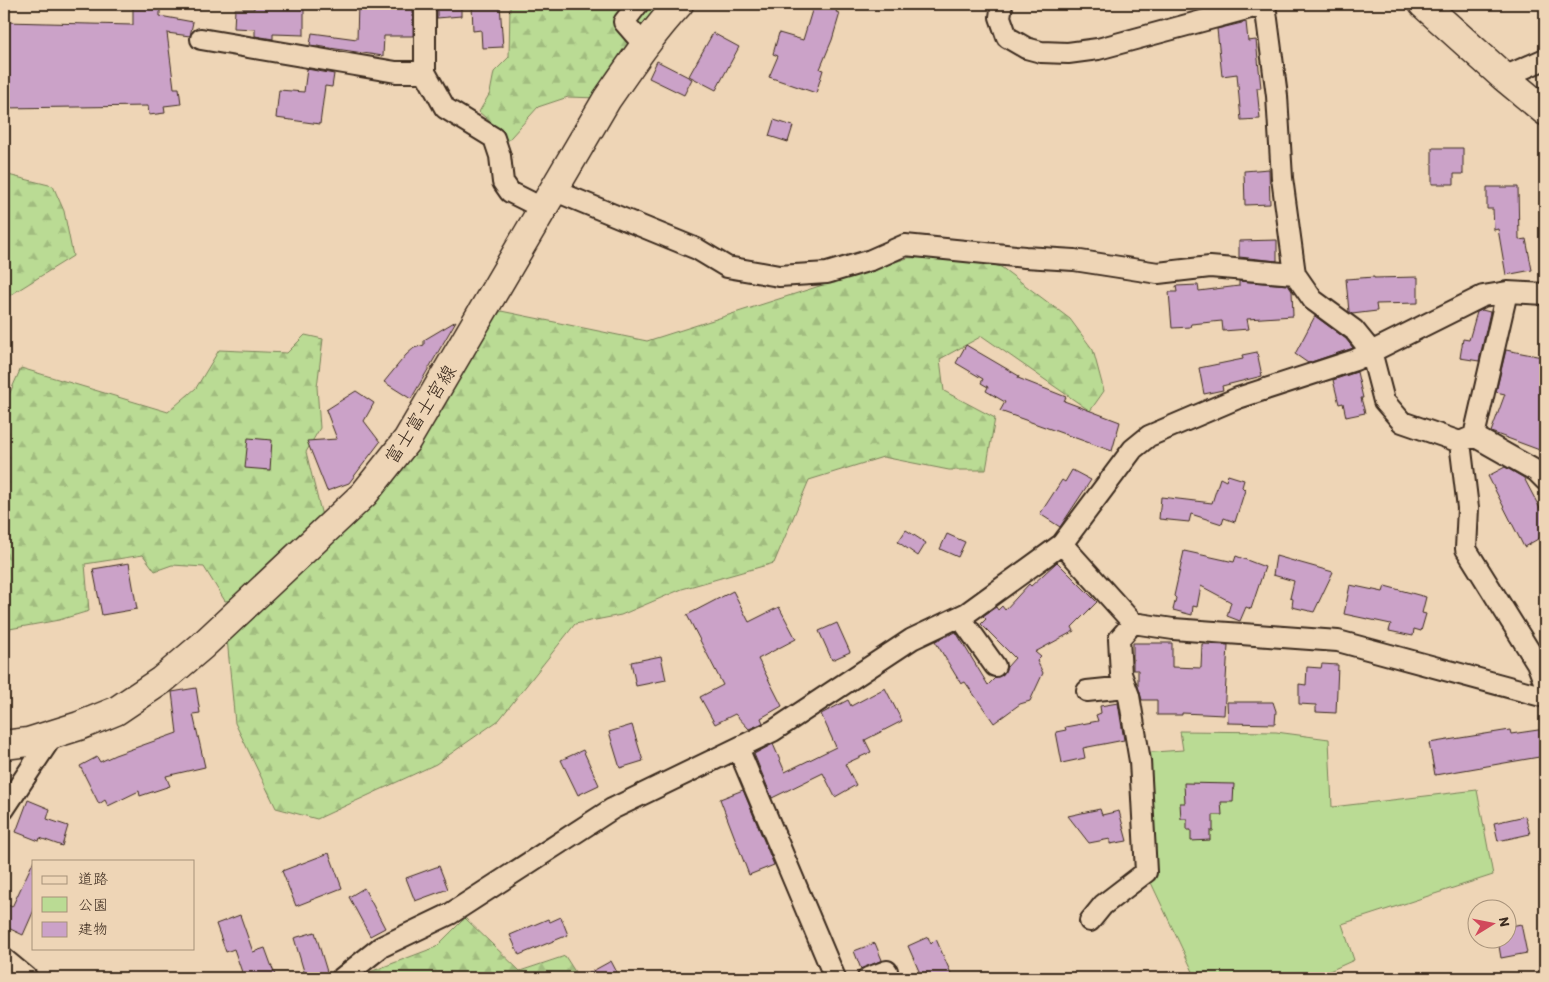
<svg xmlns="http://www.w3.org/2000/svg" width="1549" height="982" font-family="Itim,'Klee One',sans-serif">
  <defs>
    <pattern id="forest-firs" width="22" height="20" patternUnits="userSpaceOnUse" patternTransform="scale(1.25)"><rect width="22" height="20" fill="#badb94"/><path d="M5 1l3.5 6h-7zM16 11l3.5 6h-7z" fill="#a1bc7f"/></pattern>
  </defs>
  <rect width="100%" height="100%" fill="#eed5b6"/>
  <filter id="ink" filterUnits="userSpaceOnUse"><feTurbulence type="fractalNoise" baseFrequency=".02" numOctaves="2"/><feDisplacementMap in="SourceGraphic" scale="10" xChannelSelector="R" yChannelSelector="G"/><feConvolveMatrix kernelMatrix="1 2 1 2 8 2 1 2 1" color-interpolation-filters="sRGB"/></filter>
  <g filter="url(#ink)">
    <path fill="#badb94" stroke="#7a8259" d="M1180,731l96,1 53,7 3,68 145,-17 16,85 -151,49 12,36 -40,18h-118l-50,-106 -7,-119 44,-3z"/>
    <path fill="url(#forest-firs)" stroke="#7a8259" d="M517,4h148l-67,94 -30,-1 -30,10 -35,39 -2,-15 -22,-19 11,-19 4,-21 15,-15 1,-52z
      M4,174l49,12 11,25 9,45 -69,43z
      M939,248l62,19 69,52 23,31 11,41 -14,20 -108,-75 -42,23 4,32 51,27 -9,52h-37l-66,-13 -74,23 -35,83 -92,26 -61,26 -46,9 -76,96 -63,44 -119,55 -41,-11 -41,-85 -8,-85 274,-327 146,30z
      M305,335l18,4 -6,48 3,41 -14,24 16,64 -68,81 -29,4 -21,-34 -32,-2 -17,6 -12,-16 -58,9 4,47 -30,9 -55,10v-224l17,-38 147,44 28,-24 23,-38 68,3z
      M465,918l55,53 45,-15 14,22h-225l82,-31z"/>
    <path fill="#cba2c8" stroke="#3b2a1e" d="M133,4h27v12l33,6 -3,14 -23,-3 7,55h5l2,16 -17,2 1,7 -16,2 -1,-9 -144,2v-86l129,3z
      M254,4l50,3v28l-31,-1v5l-18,-3v-7l-21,-1 1,-19h19z
      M358,4h55v32h-29l-1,20 -73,-11 2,-12 45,6z
      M437,4h24v12l-24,2z
      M472,4h28l3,43 -21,1 -1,-18 -8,1z
      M814,4h25l-3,8 4,1 -8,27 -12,29 3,1 -7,23 -47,-16 9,-21 -5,-2 6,-21 24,7z
      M1246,22l2,19 8,-1 5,48h-4l3,31 -19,1 -4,-46 -15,2 -5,-47z
      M713,33l26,14 -23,43 -27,-14z
      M657,61l35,18 -8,16 -35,-17z
      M307,69l27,5 -2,13 -7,-1 -5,38 -44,-6 3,-28 25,2z
      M774,120l19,6 -5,16 -19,-6z
      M1432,148h31v26h-9v10h-22z
      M1269,169l1,35 -25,1 -1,-34z
      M1487,187h31l1,53 7,-1 6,31 -26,5 -8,-46 -4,1 -1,-21h-6z
      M1277,240v21l-38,-4v-16z
      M1374,277v1l44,-1v26l-42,1 1,7 -25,3 -3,-2 -3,-33z
      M1239,281l49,4 4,6 1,25 -46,3 2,10 -26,2 -1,-10 -31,3 -1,3 -18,1 -3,-36h8l-1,-6 22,-1 1,6 40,-5z
      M1482,310l8,2 -11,49 -19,-3 3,-19 6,1 8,-28z
      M1315,316l31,23 7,9 -45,15 -13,-9z
      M456,321l-45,78 -27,-17 22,-27 8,-7 10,-3v-5z
      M966,345l53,31 -1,2 48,19 -2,4 56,21 -8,29 -112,-40 5,-9 -19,-11 2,-4 -7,-4 2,-4 -27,-16z
      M1506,350l36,7 -1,5 4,1v89l-54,-20 14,-38 -9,-2z
      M1257,352l5,24 -40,10 1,4 -19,4 -5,-26 44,-9 -1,-4z
      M1357,372l6,26h-2l4,15 -19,4 -3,-14 -4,1 -6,-24z
      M356,391l18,12 -10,18 16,21 -31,41 -22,8 -20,-50 30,-2 -11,-29z
      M248,438l24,2 -2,30 -25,-2z
      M1505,467l19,11 21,40v17l-21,12 -36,-71z
      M1072,470l19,10 -31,47 -20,-13 22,-34 3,2z
      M1228,475l16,5 -2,7 3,3 -10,32 -11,-4 -2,6 -31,-10 -2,8 -30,-3 2,-22 51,6 8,-25 6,3z
      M906,530l20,13 -8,13 -20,-14z
      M947,534l18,8 -7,15 -18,-8z
      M1184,551l50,11 2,-6 29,11 -14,42 -5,-2 -6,14 -13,-5 4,-14 -30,-16 -4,21 -4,-1 -1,9 -19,-5 3,-12 -2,-2z
      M1276,556l57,16 -19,40 -22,-5 1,-8 -3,-1 4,-17 -21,-6z
      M1057,562l40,40 -25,25 2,4 -39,21 6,5 -4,4 6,12 -13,28 -10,3 -26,19 -29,-41 -4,2 -26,-43 21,-9 32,53 7,-7 7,-3 5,-8 8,-9 -34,-34 5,-5 -3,-3 13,-9 2,3 4,-4 3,4 24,-26 2,2z
      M129,563l8,46 -35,6 -9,-46z
      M1350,585l33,7 2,-6 41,11 -4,16 4,1 -5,17 -7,-2 -1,7 -24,-5 2,-7 -47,-10z
      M733,591l16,31 30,-15 17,32 -38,20 24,47 -21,12 2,5 -14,6 -14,-15 -20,10 -15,-27 23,-12 -36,-70z
      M837,623l13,29 -18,8 -13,-29z
      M1133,643h39v24l29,1 1,-24 26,1 -4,70 -42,-2v2h-25v-15h-15l-4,-14v-16h-5z
      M661,656l5,24 -30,6 -5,-24z
      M1322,664l16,1 -2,48 -20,-1v-7l-17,-1v-20l7,1 1,-18 14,1z
      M196,688l4,25 -7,1 12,53 -39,9 4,10 -30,10 -1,-5 -31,15 -3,-6 -6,4 -19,-38 17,-9 3,5 15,-7 62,-22 -5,-41z
      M885,688l17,33 -37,19 6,12 -26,12 11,21 -21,12 -12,-24 -51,25 -18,-44 19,-10 12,28 51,-25 -15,-33 27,-14 3,6z
      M1227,702h46l3,9 -1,13 -47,-1z
      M1118,703l6,37 -41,8 2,10 -23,5 -6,-31 10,-2 -1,-3 33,-6 -2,-6 5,-2 -1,-7z
      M632,725l11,36 -23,7 -11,-36z
      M1545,729v27l-110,19 -6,-32 81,-13 1,4z
      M583,750l16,35 -21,10 -17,-35z
      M1184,783l50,1 -1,18h-12l1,13h-9v16h-3v9l-19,1v-11h-4v-11h-6l-1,-16h5z
      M743,790l31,75 -25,10 -29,-76z
      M28,800l22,9 -3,10 21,7 -6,20 -22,-8 -1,3 -23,-9z
      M1100,809l2,6 17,-4 8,30 -17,3v-5l-21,4 -21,-27z
      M1525,816l5,18 -32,7 -4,-18z
      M329,853l13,35 -46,18 -14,-35z
      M34,860v50l-11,25 -19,-9v-23l8,4z
      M439,866l9,23 -33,12 -9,-23z
      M364,888l21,40 -15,8 -21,-39z
      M240,915l13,37 12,-4 11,30h-32l-10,-29 -8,3 -10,-28z
      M561,917l7,18 -49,20 -9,-20 38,-16 2,3z
      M1521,924l6,29 -26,5 -3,-18h8v-13z
      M315,932l13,43 -11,3h-11l-12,-40z
      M928,937l3,7 5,-5 17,39h-31l-14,-32z
      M875,943l7,17 -21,9 -7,-18z
      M611,961l9,17h-40z"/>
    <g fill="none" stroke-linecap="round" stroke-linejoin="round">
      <g stroke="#3b2a1e" stroke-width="24">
        <path id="street" d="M425,4v68l20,36 49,30 6,18 3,26 7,10 34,17
          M638,4l-14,18 20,23
          M1002,4l-2,13 7,20 19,11 15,4 27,1 30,-4 167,-45
          M1265,4l12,92 5,82 13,96 18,26 41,30 17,21 13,50 18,21 58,20 8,66 -2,41 71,114 8,21
          M201,39l195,33h29
          M1504,77l41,-18
          M553,190l144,59 30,18 52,9 48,-3 44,-13 34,-15 120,12 49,3 84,13 52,-6 85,7
          M1474,436l62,35 9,9
          M1460,442l14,-6 33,-144
          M1062,544l71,79 40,6 165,12 207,56
          M960,617l35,49
          M1087,691l39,-4
          M738,748l97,230
          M4,809l49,-74
          M1090,921l13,-16 43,-33 -6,-111 -11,-65 -8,-22 -2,-35 14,-16
          M4,959l23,19
          M342,978l39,-31 69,-33 162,-105 161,-78 139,-92 55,-26 95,-69 71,-95 16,-13 89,-38 117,-38 128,-64 24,-4 38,2
          M868,978l19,-7"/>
      </g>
      <g stroke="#3b2a1e" stroke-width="31">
        <path id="secondary" d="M1423,4l81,73 41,34
          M4,745l24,-3 51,-16 37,-15 46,-31 40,-34 162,-152 43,-54 200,-341c23,-33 45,-66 72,-95"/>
      </g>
      <use href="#street" stroke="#eed5b6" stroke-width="20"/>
      <use href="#secondary" stroke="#eed5b6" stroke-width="28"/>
    </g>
  </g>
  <g text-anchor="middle" stroke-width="4.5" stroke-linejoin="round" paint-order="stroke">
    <g font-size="19" fill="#3b2a1e" stroke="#eed5b6">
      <text transform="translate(420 414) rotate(-57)" y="7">富士富士宮線</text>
    </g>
  </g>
  <rect width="1549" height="982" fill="none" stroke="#eed5b6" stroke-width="20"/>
  <rect x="10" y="10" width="1529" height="962" fill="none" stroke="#3b2a1e" stroke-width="2" filter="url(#ink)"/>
  <rect x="32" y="860" width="162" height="90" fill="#eed5b6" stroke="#a69179"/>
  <rect x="42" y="876" width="25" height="8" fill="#eed5b6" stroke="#a69179"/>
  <text x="78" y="884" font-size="15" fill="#3b2a1e">道路</text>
  <rect x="42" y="897" width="25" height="15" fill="#badb94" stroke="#a69179"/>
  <text x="78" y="910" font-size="15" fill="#3b2a1e">公園</text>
  <rect x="42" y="922" width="25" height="15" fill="#cba2c8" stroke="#a69179"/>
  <text x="78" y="934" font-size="15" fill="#3b2a1e">建物</text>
  <g transform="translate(1492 924) rotate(80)"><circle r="24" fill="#eed5b6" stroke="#a69179"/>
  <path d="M0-4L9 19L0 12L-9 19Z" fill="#d1495b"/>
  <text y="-8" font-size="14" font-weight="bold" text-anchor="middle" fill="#3b2a1e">N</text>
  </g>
</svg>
